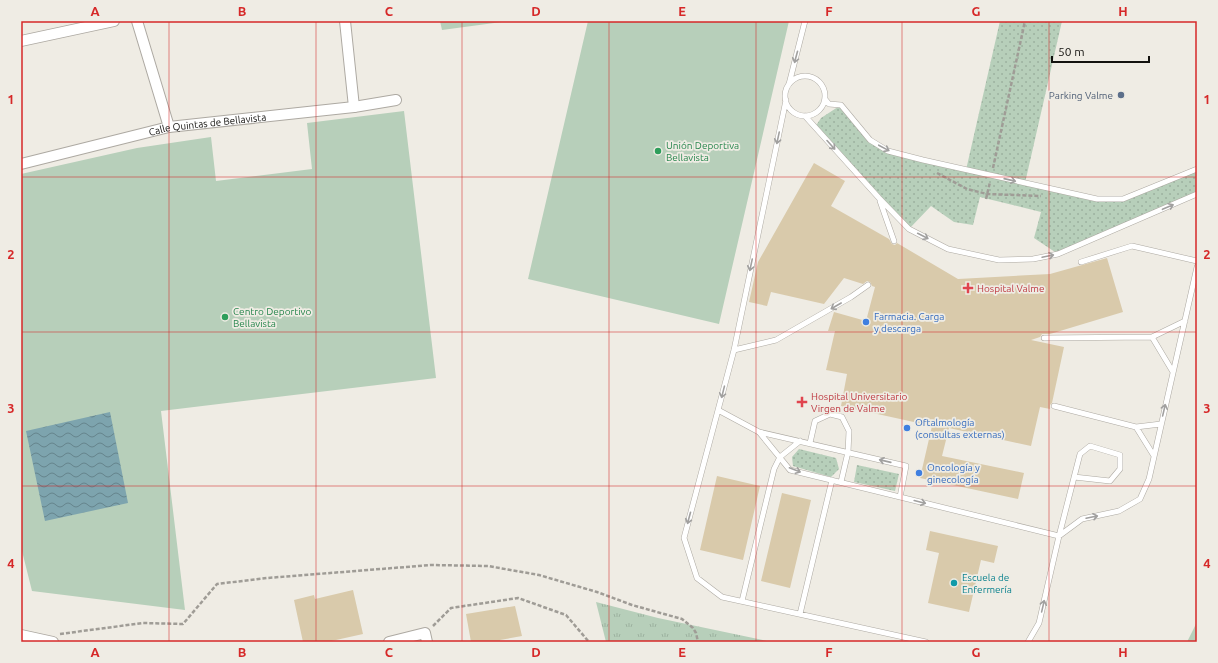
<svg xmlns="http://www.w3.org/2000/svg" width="1218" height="663" font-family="Ubuntu,sans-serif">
  <defs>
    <pattern id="grass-tufts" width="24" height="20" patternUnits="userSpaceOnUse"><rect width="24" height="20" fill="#b7cfba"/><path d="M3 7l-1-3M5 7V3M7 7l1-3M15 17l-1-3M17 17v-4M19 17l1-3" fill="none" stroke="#9cb19f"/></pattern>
    <pattern id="forest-crowns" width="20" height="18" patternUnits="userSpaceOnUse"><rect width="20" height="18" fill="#b7cfba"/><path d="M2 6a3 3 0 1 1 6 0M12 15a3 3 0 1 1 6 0" fill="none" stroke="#9cb19f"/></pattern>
    <pattern id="park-dots" width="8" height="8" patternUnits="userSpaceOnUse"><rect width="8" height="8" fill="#b7cfba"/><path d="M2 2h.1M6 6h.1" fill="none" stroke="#9cb19f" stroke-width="1.8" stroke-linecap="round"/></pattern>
    <pattern id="water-waves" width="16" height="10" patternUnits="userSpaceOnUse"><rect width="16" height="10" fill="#7da4ae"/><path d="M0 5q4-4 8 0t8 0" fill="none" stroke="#65848c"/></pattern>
  </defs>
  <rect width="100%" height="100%" fill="#efece4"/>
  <path fill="url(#grass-tufts)" d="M596,602l62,16 114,24h-166z"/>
  <path fill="url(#forest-crowns)" d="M1197,622v20h-10z"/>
  <path fill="url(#park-dots)" d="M1000,21h62l-37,162 72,16h26l74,-29v24l-139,60 -24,-16 7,-26 -61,-15 -7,28 -19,-3 -23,-16 -22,23 -94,-102 6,-9 20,-13 29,35 18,11 78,19z
    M799,449l37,9 3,11 -8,8 -38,-11 -1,-9z
    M857,465l42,9 -4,17 -41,-9z"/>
  <path fill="#b7cfba" d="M440,21h69l-67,9z
    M588,21h201l-70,303 -191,-45z
    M404,111l32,267 -275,33 24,199 -153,-19 -11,-44v-373l116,-26 74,-11 5,44 96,-12 -5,-46z"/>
  <path fill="url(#water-waves)" d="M110,412l18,91 -83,18 -19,-90z"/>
  <path fill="#d9caab" d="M814,163l31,18 -14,25 58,33 3,5 3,1 2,-2 61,36 92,-5 57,-16 16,54 -73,22h-8l-2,3 -9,3 33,7 -12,56 -2,2v4l-10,-2 -9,39 -82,-18 -7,28 82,17 -6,26 -98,-21 12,-52 -91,-20 6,-32 -21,-4 9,-39h-7l6,-19 32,9 9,-34 -3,-1 -2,-4 -3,-1 -4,3 -19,-6 -20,26 -53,-12 -4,14 -18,-4 9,-40z
    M717,476l43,10 -17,74 -43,-10z
    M782,493l29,7 -21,88 -29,-7z
    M930,531l68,15 -4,17 -13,-3 -12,52 -41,-9 11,-50 -13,-3z
    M353,590l10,44 -36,8h-24l-9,-42 20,-5 1,4z
    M515,606l7,30 -22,4v2h-29l-5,-28z"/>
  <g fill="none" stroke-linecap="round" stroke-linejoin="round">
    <g stroke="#ada9a2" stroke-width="6">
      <path id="service" d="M785 96a20 20 0 1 1 40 0a20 20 0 1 1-40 0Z
        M789,84l16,-63
        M825,99l4,5 12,1 29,35 18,11 35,9 174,39h26l74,-30
        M786,100l-52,250 -50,188 13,40 25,19 204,45
        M805,116l74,82 30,31 39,20 51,11 34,-1 25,-5 139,-60
        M880,201l14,40
        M1081,262l51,-16 65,15
        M1152,337l33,-16
        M1044,338l108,-1 21,35
        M734,350l42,-10 75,-43 17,-12
        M1054,406l82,21 18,29
        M718,410l41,22 147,34 -6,31
        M1136,427l25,-3
        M759,432l31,38 269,66 23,-17 37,-8 21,-12 9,-20 48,-212
        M810,443l5,-22 15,-7 12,3 7,14 -1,21 -7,30
        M742,601l32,-132 6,-12 20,-16
        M800,614l32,-134
        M1028,642l11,-19 20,-87 21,-82 10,-8 30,9v14l-10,12 -36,-4"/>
    </g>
    <g stroke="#ada9a2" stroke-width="12">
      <g id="minor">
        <path d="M137,21l32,106"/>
        <path d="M345,21l9,86"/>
        <path d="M21,41l93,-20"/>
        <path id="s1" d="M21,164l148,-37 185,-20 42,-7"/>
        <path d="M21,635l32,7"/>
        <path d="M389,642l36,-9 2,9"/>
      </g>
    </g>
    <path stroke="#9f9c96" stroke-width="2.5" stroke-dasharray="4 2" stroke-linecap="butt" d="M993,168l32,-147
      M937,173l30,16 20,5 54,2
      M986,199l4,-17
      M433,626l18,-18 67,-10 48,17 23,27
      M60,634l83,-11 40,1 34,-40 50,-6 164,-13 57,1 51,9 58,17 35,13 50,14 11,9 3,5 2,9"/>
    <use href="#service" stroke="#fff" stroke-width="5"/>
    <use href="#minor" stroke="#fff" stroke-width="10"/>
  </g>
  <defs><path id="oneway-shaft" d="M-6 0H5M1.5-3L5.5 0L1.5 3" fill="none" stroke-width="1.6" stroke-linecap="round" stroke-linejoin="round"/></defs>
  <g stroke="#a1a09f">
    <use href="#oneway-shaft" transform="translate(796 57) rotate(105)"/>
    <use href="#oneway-shaft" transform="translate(778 138) rotate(102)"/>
    <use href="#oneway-shaft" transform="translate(831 145) rotate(48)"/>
    <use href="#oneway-shaft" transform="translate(884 148) rotate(28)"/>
    <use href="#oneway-shaft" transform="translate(1010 180) rotate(13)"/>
    <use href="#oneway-shaft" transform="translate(1168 207) rotate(-23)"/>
    <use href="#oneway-shaft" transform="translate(923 236) rotate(27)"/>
    <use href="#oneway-shaft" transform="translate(1048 256) rotate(-12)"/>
    <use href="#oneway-shaft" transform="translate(751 265) rotate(102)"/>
    <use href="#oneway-shaft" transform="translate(836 306) rotate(150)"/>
    <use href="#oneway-shaft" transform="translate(723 392) rotate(104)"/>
    <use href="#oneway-shaft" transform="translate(1164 410) rotate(-77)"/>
    <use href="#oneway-shaft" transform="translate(885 461) rotate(-167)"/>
    <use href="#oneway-shaft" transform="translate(795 470) rotate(21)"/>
    <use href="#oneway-shaft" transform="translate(920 502) rotate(14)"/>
    <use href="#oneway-shaft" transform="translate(1092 517) rotate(-12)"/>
    <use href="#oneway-shaft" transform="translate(689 518) rotate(105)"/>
    <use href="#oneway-shaft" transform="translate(1043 606) rotate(-77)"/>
  </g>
  <path fill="none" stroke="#d62828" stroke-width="1" stroke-opacity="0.55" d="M169,21v621M316,21v621M462,21v621M609,21v621M756,21v621M902,21v621M1049,21v621M21,177h1176M21,332h1176M21,486h1176"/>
  <circle fill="#5c6f8a" stroke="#efece4" stroke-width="1.5" cx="1121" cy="95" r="4"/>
  <g fill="#2e9e5b" stroke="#efece4" stroke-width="1.5">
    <circle cx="658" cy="151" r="4"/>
    <circle cx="225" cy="317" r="4"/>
  </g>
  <g fill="#e0444e" stroke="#efece4" stroke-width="1.5">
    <path d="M966 282h4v4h4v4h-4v4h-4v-4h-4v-4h4z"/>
    <path d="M800 396h4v4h4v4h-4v4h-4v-4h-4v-4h4z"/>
  </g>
  <g fill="#3f7fe0" stroke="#efece4" stroke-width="1.5">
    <circle cx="866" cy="322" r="4"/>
    <circle cx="907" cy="428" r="4"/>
    <circle cx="919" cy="473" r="4"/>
  </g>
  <circle fill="#0f9aa8" stroke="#efece4" stroke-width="1.5" cx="954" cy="583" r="4"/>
  <g text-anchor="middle" stroke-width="3.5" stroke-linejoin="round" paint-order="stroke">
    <g font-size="10" fill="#4e5e75" stroke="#efece4" text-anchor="end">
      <text x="1113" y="99">Parking Valme</text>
    </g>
    <g font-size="10" fill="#13120f" stroke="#efece4">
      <text dy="4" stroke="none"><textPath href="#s1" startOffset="191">Calle Quintas de Bellavista</textPath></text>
    </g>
    <g font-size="10" fill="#27864d" stroke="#efece4" text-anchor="start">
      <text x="666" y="149">Unión Deportiva<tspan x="666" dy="12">Bellavista</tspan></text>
      <text x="233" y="315">Centro Deportivo<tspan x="233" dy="12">Bellavista</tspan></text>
    </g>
    <g font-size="10" fill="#be3a42" stroke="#efece4" text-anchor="start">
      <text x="977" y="292">Hospital Valme</text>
      <text x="811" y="400">Hospital Universitario<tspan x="811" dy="12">Virgen de Valme</tspan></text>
    </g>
    <g font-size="10" fill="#366cbe" stroke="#efece4" text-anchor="start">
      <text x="874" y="320">Farmacia. Carga<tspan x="874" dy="12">y descarga</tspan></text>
      <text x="915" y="426">Oftalmología<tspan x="915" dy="12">(consultas externas)</tspan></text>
      <text x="927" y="471">Oncología y<tspan x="927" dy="12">ginecología</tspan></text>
    </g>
    <g font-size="10" fill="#0d838f" stroke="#efece4" text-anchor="start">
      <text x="962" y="581">Escuela de<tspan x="962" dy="12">Enfermería</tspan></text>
    </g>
  </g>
  <rect width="1218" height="663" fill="none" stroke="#efece4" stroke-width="44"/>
  <path d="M1052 56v6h97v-6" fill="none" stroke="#13120f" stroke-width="2"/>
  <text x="1058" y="56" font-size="12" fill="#13120f" stroke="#efece4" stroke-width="3" paint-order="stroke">50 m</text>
  <rect x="22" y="22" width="1174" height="619" fill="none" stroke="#d62828" stroke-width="1.5"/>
  <g font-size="13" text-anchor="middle" font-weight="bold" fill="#d62828">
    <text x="95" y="16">A</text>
    <text x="242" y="16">B</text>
    <text x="389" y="16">C</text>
    <text x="536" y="16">D</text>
    <text x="682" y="16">E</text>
    <text x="829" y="16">F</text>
    <text x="976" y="16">G</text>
    <text x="1123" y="16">H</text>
    <text x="11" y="104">1</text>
    <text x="1207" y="104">1</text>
    <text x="11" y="259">2</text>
    <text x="1207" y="259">2</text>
    <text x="11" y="413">3</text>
    <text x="1207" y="413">3</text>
    <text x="11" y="568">4</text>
    <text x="1207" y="568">4</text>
    <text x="95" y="657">A</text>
    <text x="242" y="657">B</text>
    <text x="389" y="657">C</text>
    <text x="536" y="657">D</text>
    <text x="682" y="657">E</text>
    <text x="829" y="657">F</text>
    <text x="976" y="657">G</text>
    <text x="1123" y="657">H</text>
  </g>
</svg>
